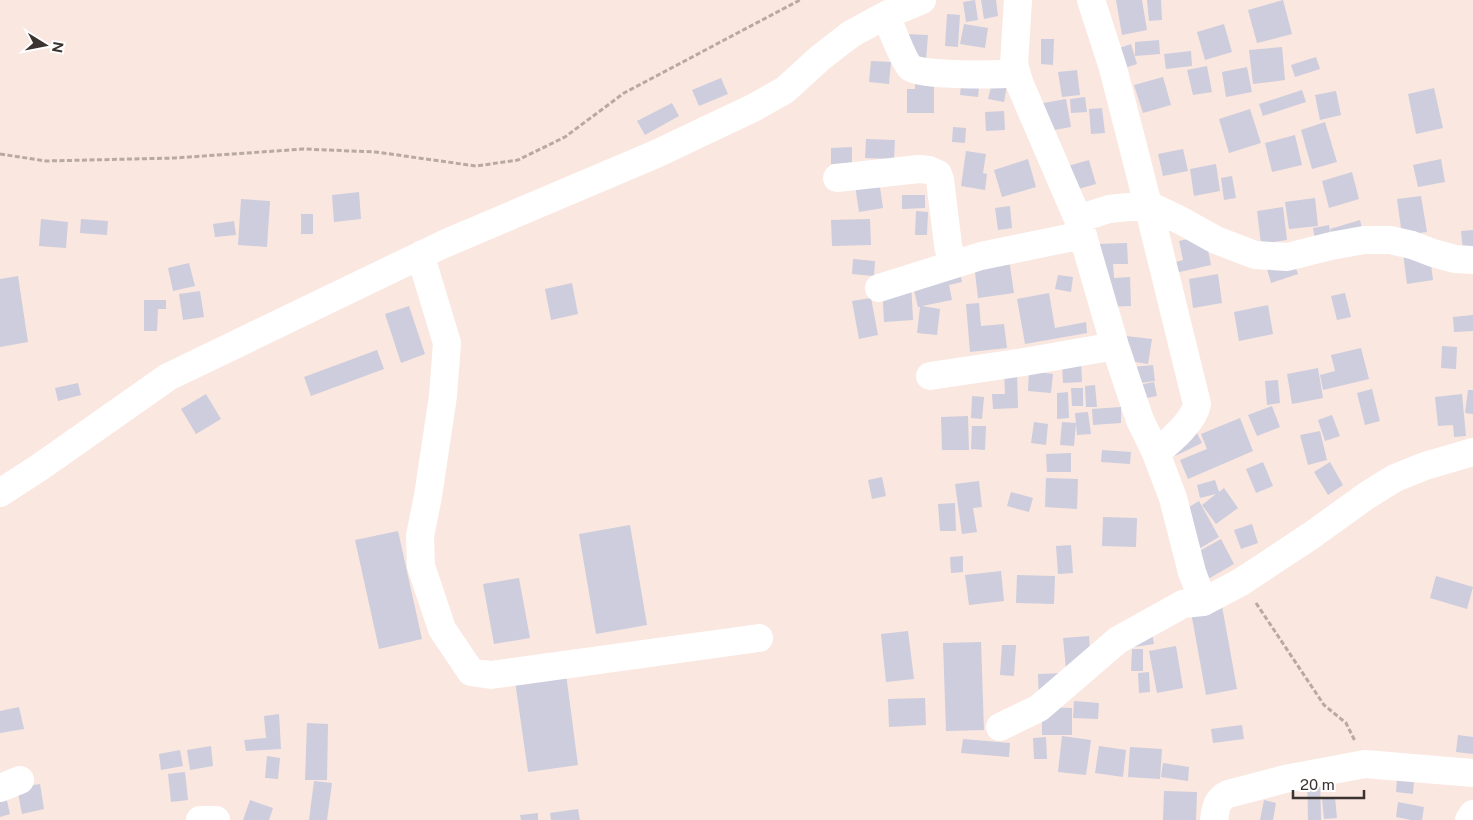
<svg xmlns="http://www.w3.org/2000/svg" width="1473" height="820" font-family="'Public Sans',sans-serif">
  <rect width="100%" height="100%" fill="#fae7e0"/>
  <path fill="#cdcddd" d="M975,0l3,20 -12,2 -3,-20z
    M981,0h15l2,16 -14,3z
    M1116,0h26l5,30 -25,5z
    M1147,0h14l1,20 -13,1z
    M1283,0l9,34 -35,9 -9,-33z
    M947,14l13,1 -2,32 -13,-1z
    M964,24l24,4 -3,20 -25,-4z
    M1224,24l8,28 -27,8 -8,-28z
    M905,34l23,1 -2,25 -22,-1z
    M1041,39h13l-1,26 -12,-1z
    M1159,40l1,14 -25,2v-14z
    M1131,44l6,20 -25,8 -7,-19z
    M1282,47l3,33 -32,4 -4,-34z
    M1191,51l1,15 -26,3 -2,-15z
    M1316,57l4,12 -25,8 -4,-12z
    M871,61l20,1 -2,22 -20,-2z
    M1207,66l5,26 -19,3 -6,-25z
    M1247,67l5,25 -26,5 -4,-25z
    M1077,70l3,25 -18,2 -4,-25z
    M915,71h19v42h-27v-24h8z
    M962,75l18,3 -2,19 -18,-2z
    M1163,77l8,28 -28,8 -9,-28z
    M721,78l7,16 -29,12 -7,-16z
    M993,78l15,2 -4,22 -16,-3z
    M1434,88l9,40 -27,6 -8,-40z
    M1302,90l4,12 -43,14 -4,-12z
    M1336,91l5,24 -21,5 -5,-25z
    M1085,97l2,15 -16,1 -1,-14z
    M1066,99l5,28 -28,5 -5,-28z
    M672,103l7,13 -34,19 -8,-14z
    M1102,108l3,25 -14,1 -2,-25z
    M1250,109l11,34 -32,10 -10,-34z
    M1004,111l1,19 -19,1 -1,-19z
    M1325,122l12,40 -25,7 -11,-39z
    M953,127l13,1 -1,15 -13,-1z
    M1295,135l7,30 -30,7 -7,-29z
    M866,139l29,1 -1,19 -29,-1z
    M852,147v16l-21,1v-16z
    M1183,149l5,22 -25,5 -5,-22z
    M966,151l20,3 -3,19 4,1 -2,16 -24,-4z
    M1028,159l8,28 -34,10 -8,-27z
    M1441,159l4,23 -27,5 -5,-22z
    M1089,160l7,24 -28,8 -7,-24z
    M1216,164l4,27 -26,5 -4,-27z
    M1352,172l7,27 -30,9 -7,-27z
    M1232,176l4,22 -12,2 -3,-22z
    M879,181l4,27 -24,4 -4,-27z
    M359,192l2,27 -27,3 -2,-27z
    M902,195h23v13l-23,1z
    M1421,196l6,36 -25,3 -5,-36z
    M1315,198l3,28 -29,3 -4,-27z
    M241,199l29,2 -3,46 -29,-2z
    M1010,206l2,22 -14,2 -3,-22z
    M1283,207l4,33 -26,4 -4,-33z
    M916,211l12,1 -1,23h-12z
    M301,214h12v20h-12z
    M41,219l27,3 -2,26 -27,-2z
    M81,219l27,2 -1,14 -27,-2z
    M870,219l1,26 -39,1 -1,-26z
    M1360,220l7,27 -29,8 -8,-26z
    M234,221l2,14 -21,2 -2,-13z
    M1329,225l4,29 -15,2 -5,-28z
    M1473,230v30h-9l-3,-29z
    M1205,235l6,30 -45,10 -2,-10 19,-5 -4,-19z
    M1127,243l1,21h-15l1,14 16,-1 1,29 -31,1 -3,-63z
    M1429,250l4,30 -26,4 -4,-31z
    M1291,254l7,20 -27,9 -6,-21z
    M853,259l22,2 -1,15 -22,-2z
    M1009,259l5,34 -36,5 -4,-34z
    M189,263l6,23 -22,5 -5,-23z
    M958,263l4,19 -13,3 3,15 -30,6 18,3 -3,26 -20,-2 3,-26h-2l-8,-34z
    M1218,274l4,29 -29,5 -4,-29z
    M1058,275l15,2 -2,15 -16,-3z
    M18,276l10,66 -28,5v-68z
    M911,282l2,38 -29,2 -2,-38z
    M572,283l6,31 -27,6 -6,-31z
    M200,291l4,26 -21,3 -4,-26z
    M1049,293l6,35 31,-6 1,11 -62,11 -8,-45z
    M1345,293l6,24 -14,3 -6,-24z
    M871,298l7,37 -19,4 -7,-38z
    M144,300h22v9h-8l-1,22h-13z
    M979,303l2,23 23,-2 3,24 -37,4 -4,-48z
    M1268,305l5,29 -34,7 -5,-29z
    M409,306l16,48 -24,9 -16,-49z
    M1473,315v16l-19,1 -1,-15z
    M1126,336l26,3 -4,25 -25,-4z
    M1442,346l15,1 -1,22 -15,-1z
    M1361,348l8,31 -46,11 -3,-15 15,-4 -4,-16z
    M377,350l7,19 -73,27 -7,-19z
    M1081,360l1,22 -19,1 -1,-21z
    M1153,365l2,16 -21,3 -2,-17z
    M1318,368l5,30 -31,6 -5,-30z
    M1004,369h13l1,39 -25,1 -1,-15h13z
    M1029,371l24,3 -2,19 -23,-2z
    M1278,380l2,23 -13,2 -2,-24z
    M1154,382l3,14 -21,4 -3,-14z
    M78,383l3,12 -23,6 -3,-13z
    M1095,385l2,22h-11l-1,-21z
    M1071,388h12v18h-11z
    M1372,389l8,32 -15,4 -8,-32z
    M1468,390h5v24l-8,-1z
    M1068,392l1,26 -12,1v-26z
    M206,394l15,25 -25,15 -15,-25z
    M1462,394l4,42 -12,1 -1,-12 -15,1 -3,-29z
    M972,396l12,1 -2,22 -11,-1z
    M1272,406l8,21 -23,9 -9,-21z
    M1121,407v16l-28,2 -1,-16z
    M1088,412l3,22 -14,1 -2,-22z
    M1332,415l8,21 -15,5 -7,-21z
    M968,416l1,34h-27l-1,-33z
    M1240,418l13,33 -65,28 -8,-19 27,-11 -6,-15z
    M1034,422l14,2 -2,21 -15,-2z
    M1062,422l14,1 -2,23 -14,-1z
    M1193,425l9,18 -27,13 -8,-19z
    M972,426h14l-1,24 -14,-1z
    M1320,431l7,29 -19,5 -8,-30z
    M1102,450l29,2 -1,12 -29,-2z
    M1071,453v19h-24l-1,-18z
    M1263,462l10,24 -17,7 -10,-24z
    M1330,462l13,23 -15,10 -14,-23z
    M882,477l4,19 -14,3 -4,-19z
    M1046,478l32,1 -1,30 -32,-2z
    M1215,480l4,12 5,-4 14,20 -22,16 -14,-19 14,-11 -16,4 -3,-13z
    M979,481l3,26 -9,1 4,24 -15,2 -7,-50z
    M1011,492l22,6 -4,14 -22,-6z
    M1199,501l20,36 -22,13 -21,-35z
    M955,503l1,28h-16l-2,-27z
    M1103,517l34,1 -1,29 -34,-1z
    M1252,524l6,19 -17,6 -7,-19z
    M630,525l17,100 -51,9 -17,-100z
    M398,531l24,108 -43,10 -24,-109z
    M1221,539l13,25 -26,15 -14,-25z
    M1071,545l2,28 -15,1 -2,-28z
    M963,556v16l-12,1 -1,-16z
    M1001,571l3,30 -35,4 -4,-30z
    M1017,575l38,1 -1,28 -38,-1z
    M1436,576l37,11 -6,22 -37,-11z
    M519,578l11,60 -36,6 -11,-60z
    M1222,606l15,83 -31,6 -15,-83z
    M1151,628l3,16 -20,3 -2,-16z
    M908,631l6,48 -28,3 -5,-48z
    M1089,636l2,31 -25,2 -3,-31z
    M981,642l3,88 -38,1 -3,-88z
    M1002,645h14l-2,31 -14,-1z
    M1176,646l7,42 -26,5 -8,-42z
    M1132,649h11v22h-12z
    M1149,672l1,20 -11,1 -1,-20z
    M1067,673l1,29h-29l-1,-28z
    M566,674l12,91 -50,7 -13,-91z
    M925,698l1,27 -37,2 -1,-28z
    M1074,701l25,2 -1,16 -25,-1z
    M19,707l5,22 -24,4v-22z
    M1042,707l30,1v27h-30z
    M279,714l2,35 -35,2 -2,-11 22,-2 -2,-22z
    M307,723l21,1 -1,56h-22z
    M1242,725l2,14 -31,4 -2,-14z
    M1458,735l15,2v17l-17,-2z
    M1062,736l29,4 -5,35 -28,-3z
    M1046,737l1,22h-13l-1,-21z
    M963,739l47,4 -1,14 -48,-4z
    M211,746l2,20 -23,4 -3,-20z
    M1099,746l27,4 -3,27 -28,-4z
    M1130,747l32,2 -2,30 -32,-2z
    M180,750l3,16 -22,4 -2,-16z
    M267,756l13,2 -2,21 -13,-1z
    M1163,763l26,4 -1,14 -27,-4z
    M1398,765l17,1 -2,28 -17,-2z
    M185,772l3,28 -17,2 -3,-28z
    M1320,775l1,45h-13l-1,-44z
    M314,781l18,2 -5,37h-18z
    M40,784l4,25 -22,5 -5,-26z
    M1164,791l33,1 -1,28h-33z
    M5,792l5,22 -10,3v-24z
    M1335,797l2,21 -13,1 -2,-21z
    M250,800l23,8 -4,12h-26z
    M1264,800l12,3 -3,17h-13z
    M1398,802l26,5 -2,13h-11l-15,-3z
    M578,809l2,11h-29l-1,-7z
    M538,813v7h-17l-1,-5z"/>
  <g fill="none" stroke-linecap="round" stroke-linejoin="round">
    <path stroke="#b8a9a3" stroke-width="3" stroke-dasharray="5 2.5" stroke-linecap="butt" d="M0,154l46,7 129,-3 129,-9 72,3 100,14 42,-6 47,-23 59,-44 176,-93
      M1256,603l68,102 22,18 9,18"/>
    <path stroke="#fff" stroke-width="28" d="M1018,0l-4,64 5,18 59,137 37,127 25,74 16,33 17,45 19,74 11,30 38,-20 71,-47 54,-39 29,-18 30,-12 48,-14
      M1091,0l22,68 35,137 30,14 38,21 39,15 32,2 44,-11 33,-6h26l22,5 21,8 22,6 18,1
      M886,15c4,10 18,47 25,53 11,8 88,7 105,5
      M837,178l82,-9 10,1 9,4 2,6 8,65 4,19
      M1078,219l31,-10 39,-4 49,199c-3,18 -28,38 -41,49
      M422,254l2,13 23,76 -4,53 -15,100 -8,40 1,30 21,63 29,43 20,3 268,-37
      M879,288l102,-32 102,-21
      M930,376l94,-14 91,-16
      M0,493l40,-26 128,-90 276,-133 212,-90 97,-46 32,-18 35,-32 31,-24 35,-19 36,-15
      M1000,727l39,-19 79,-68 65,-36 20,-2
      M0,788l20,-8
      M200,820h16
      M1214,820c2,-12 2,-20 14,-26l57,-15 80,-15 108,9
      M1469,820l4,-6"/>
  </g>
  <g transform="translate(45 45) rotate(100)" stroke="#ffffff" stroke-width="4" paint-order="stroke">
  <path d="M0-4L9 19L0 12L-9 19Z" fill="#3a3330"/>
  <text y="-8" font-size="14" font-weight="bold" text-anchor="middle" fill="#3a3330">N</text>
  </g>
  <path d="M1293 790v8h71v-8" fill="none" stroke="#3a3330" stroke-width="2.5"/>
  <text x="1300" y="790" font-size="15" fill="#3a3330" stroke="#ffffff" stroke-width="4" paint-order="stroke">20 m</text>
</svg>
